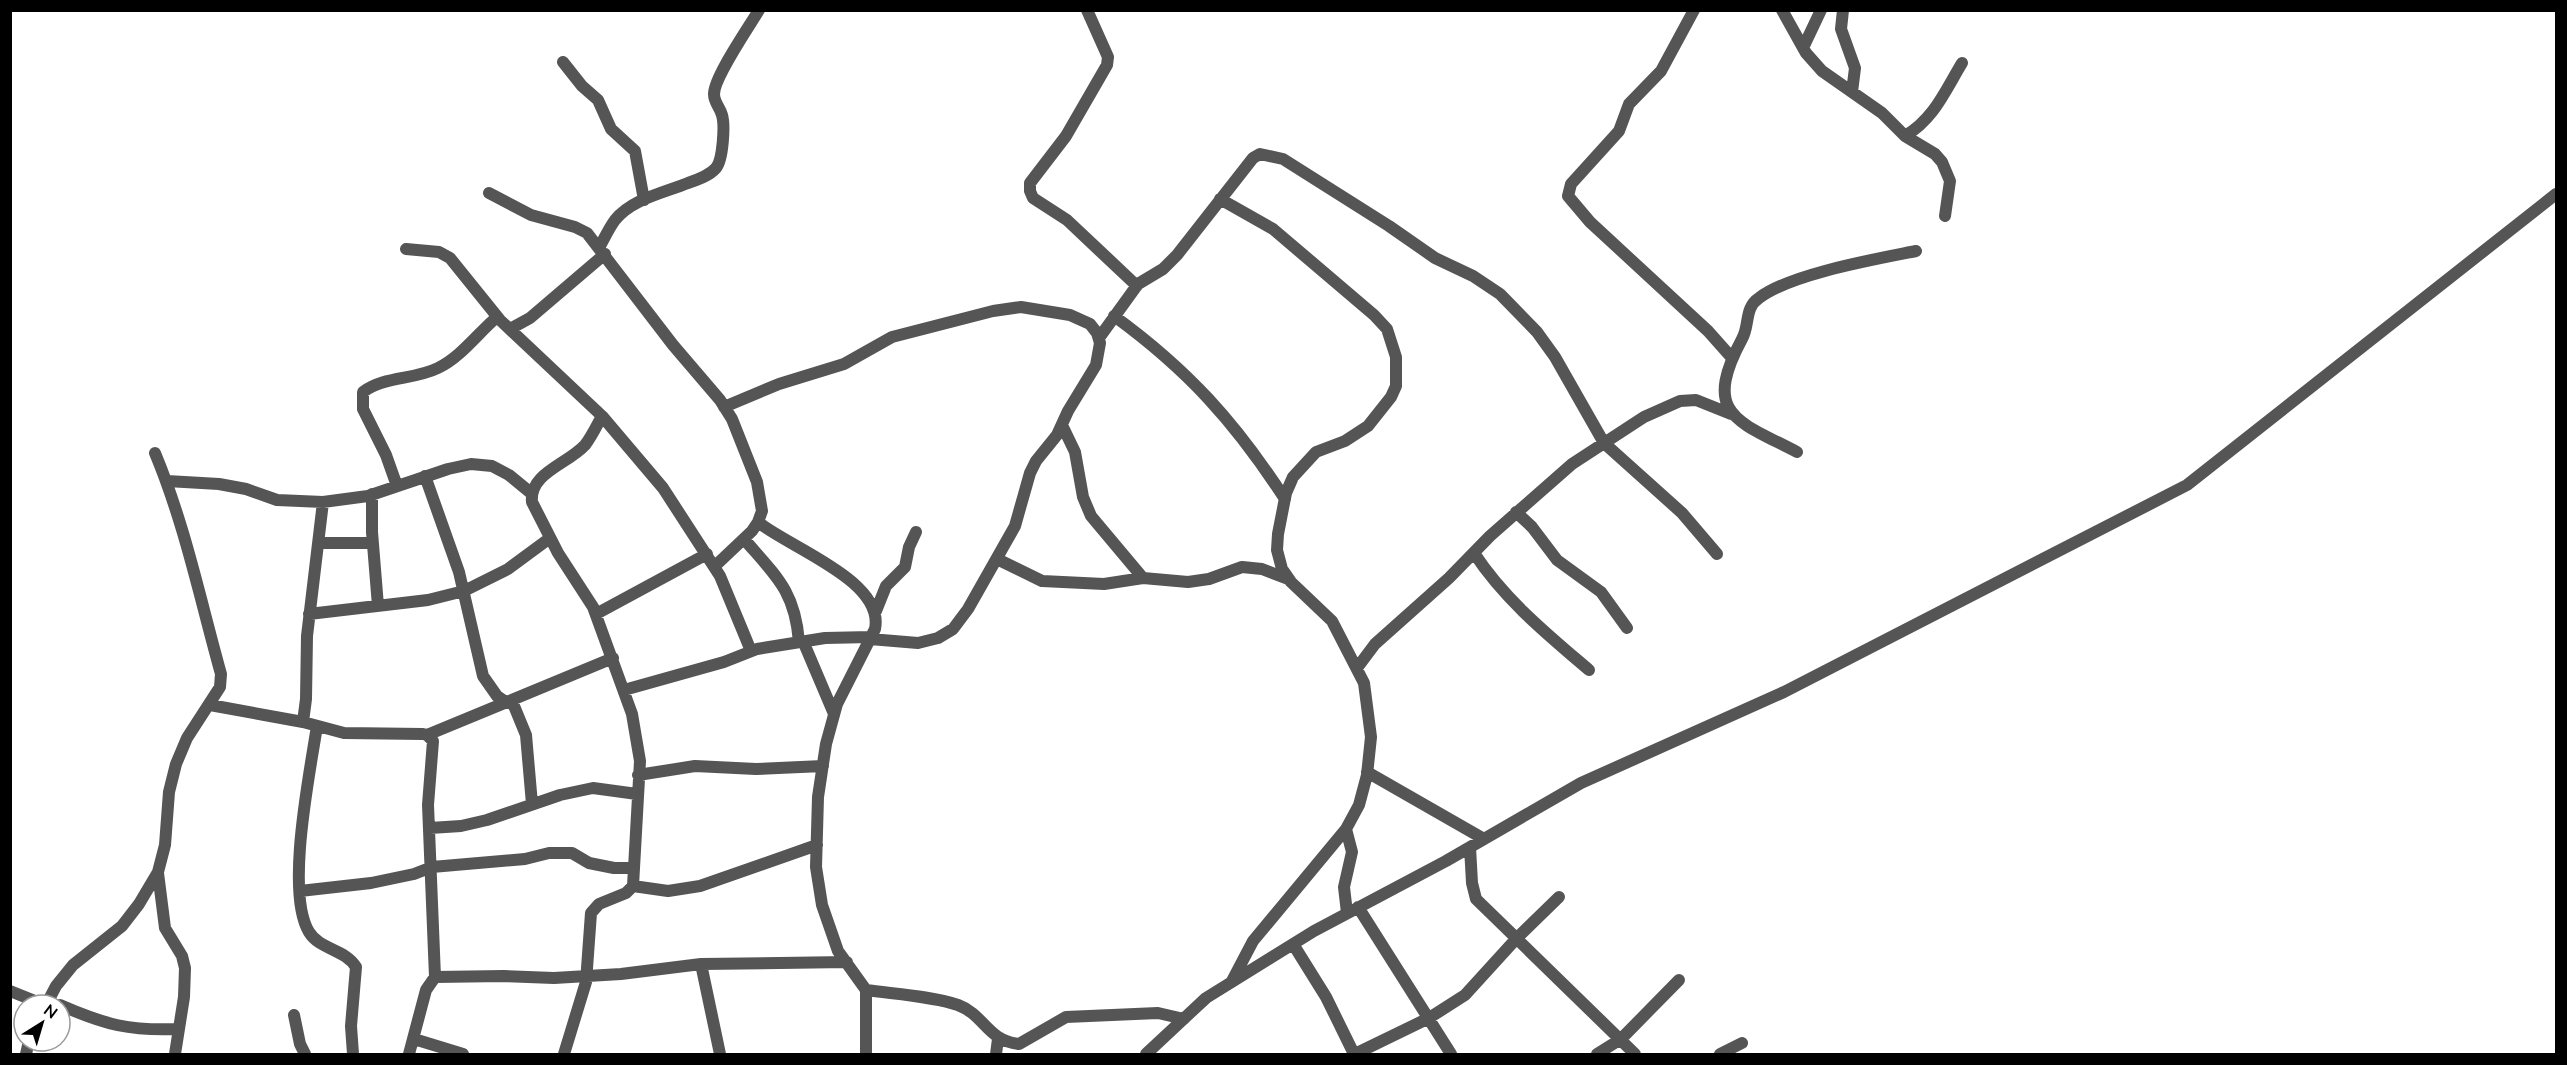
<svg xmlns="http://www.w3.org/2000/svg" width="2567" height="1065" font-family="Mulish,sans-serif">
  <rect width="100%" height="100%" fill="#fff"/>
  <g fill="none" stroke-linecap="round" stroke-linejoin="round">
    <path stroke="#555" stroke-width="12" d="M1087,10l21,47 -1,8 -41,71 -36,47v8l3,7 34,22 70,66
      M1694,10l-33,61 -32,33 -10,27 -48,53 -3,12 22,26 118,109 24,27
      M1782,10l24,43 16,18 60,42 23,23 30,18 7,8 8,19 -5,35
      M1843,10l-2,19 14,39 -3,24
      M1803,48l18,-38
      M563,62l19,24 16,14 13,29 24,22 9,49
      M1905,136c29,-17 40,-45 57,-73
      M489,193l42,22 44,12 12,6 86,112 47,55 12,19 25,63 5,29 -4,11 -6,9 -37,35
      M1220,199l53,30 101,86 13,14 9,28v29l-5,11 -23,29 -23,15 -29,11 -23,25 -7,16 -8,41 -1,16 5,19 9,13 41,39 32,62 7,54 -4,38 -8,30 -13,24 -93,112 -21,40
      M599,248c5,-9 10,-20 16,-28 17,-21 48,-27 73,-37 9,-3 21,-7 28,-15 7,-8 9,-43 6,-53 -2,-8 -8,-12 -8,-21 0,-17 35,-67 45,-84
      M406,249l33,3 11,6 50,62 102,96 61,72 57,88 31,75
      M1114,316c74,54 121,106 171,183
      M510,329l20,-11 75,-64
      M1099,338l39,-54 25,-15 14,-14 76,-97 7,-4 23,5 106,67 46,32 38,18 27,18 37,38 18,25 49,86 78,70 35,41
      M724,407l55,-23 65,-20 48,-27 101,-26 28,-4 49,8 20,9 7,9 3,10 -4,22 -28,46 -11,24 -21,26 -6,12 -15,53 -47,83 -15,20 -15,9 -20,5 -48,-4
      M1062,425l13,27 8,45 8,19 52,62
      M1797,452c-59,-31 -96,-37 -55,-113 8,-14 2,-31 17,-41 31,-24 117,-39 157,-47
      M425,476l34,96 24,104 14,20 10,7
      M167,481l52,3 27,5 31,11 46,2 45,-6 80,-27 23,-5 21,2 17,9 22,18
      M397,486l-11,-31 -23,-46v-17c21,-16 51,-12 75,-24 23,-11 40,-35 59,-51
      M372,494v38l6,74
      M1516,512l16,15 25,33 44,32 26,36
      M758,522c32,26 127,59 117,107l-38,75 -11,40 -8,53 -2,70 6,38 16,46 28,39v64
      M744,539c32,37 51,52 55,103
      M319,543h54
      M1474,553c31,47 73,81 115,117
      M997,559l45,22 62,3 39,-6 45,4 21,-3 33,-12 20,2 26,10
      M876,611l10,-25 19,-19 4,-20 7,-15
      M309,614l119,-14 36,-9 44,-22 42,-31
      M596,614l111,-60
      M803,641l31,73
      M1357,668l18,-24 74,-66 41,-42 82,-72 72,-47 36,-16 16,-1 35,14
      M624,690l100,-28 33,-13 68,-11 46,-1
      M512,701l14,34 6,69
      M210,705l93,17 41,11 79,1 4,1 6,6 -5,64 7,172
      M303,722l3,-23 1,-63 16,-134
      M317,726c-7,46 -32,167 -8,206 11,18 36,17 47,35l-5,59 2,28
      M427,735l186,-77
      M1367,772l117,67
      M638,775l57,-9 61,3 67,-3
      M430,828l31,-2 26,-6 73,-25 33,-7 44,6
      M1346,829l6,23 -8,35 3,26
      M1470,847l2,36 4,16 159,155
      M158,873l7,55 17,28 3,12 -1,29 -9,57
      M633,886l35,5 32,-5 117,-41
      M300,891l71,-8 43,-9 18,-7 93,-8 24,-6h23l17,10 25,5h20
      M1358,907l93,147
      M1293,944l33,53 28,57
      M701,964l19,90
      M866,990c28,4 65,6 92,15 27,10 28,35 61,39l47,-27 92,-4 26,6
      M10,991l35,14
      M46,1005l10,-19 17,-21 49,-39 17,-22 19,-32 7,-27 4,-53 7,-28 11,-26 33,-51 1,-13c-21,-75 -36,-149 -66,-221
      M60,1005c46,20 69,26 119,24
      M294,1015l6,29 5,10
      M414,1039l49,15
      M26,1054l3,-13
      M409,1054l17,-64 9,-13 69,-1 50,2 67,-4 80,-10 146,-2
      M564,1054l22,-72 5,-69 8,-9 27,-11 7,-7 7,-125 -8,-47 -39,-107 -35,-54 -26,-51c-3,-29 36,-38 53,-57 7,-9 12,-20 17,-29
      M996,1054l2,-15
      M1146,1054l60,-56 108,-67 132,-70 135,-78 203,-91 403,-207 369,-291
      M1355,1054l74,-36 36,-23 51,-56 43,-42
      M1597,1054l24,-15 58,-59
      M1720,1054l22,-11"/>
  </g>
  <rect width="2567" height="1065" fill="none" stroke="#000000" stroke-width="24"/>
  <g transform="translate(42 1023) rotate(37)"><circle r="28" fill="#ffffff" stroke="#999999" stroke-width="1.5"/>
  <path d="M0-4.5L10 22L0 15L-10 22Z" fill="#000000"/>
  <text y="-9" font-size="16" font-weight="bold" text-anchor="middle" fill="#000000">N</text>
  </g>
</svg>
